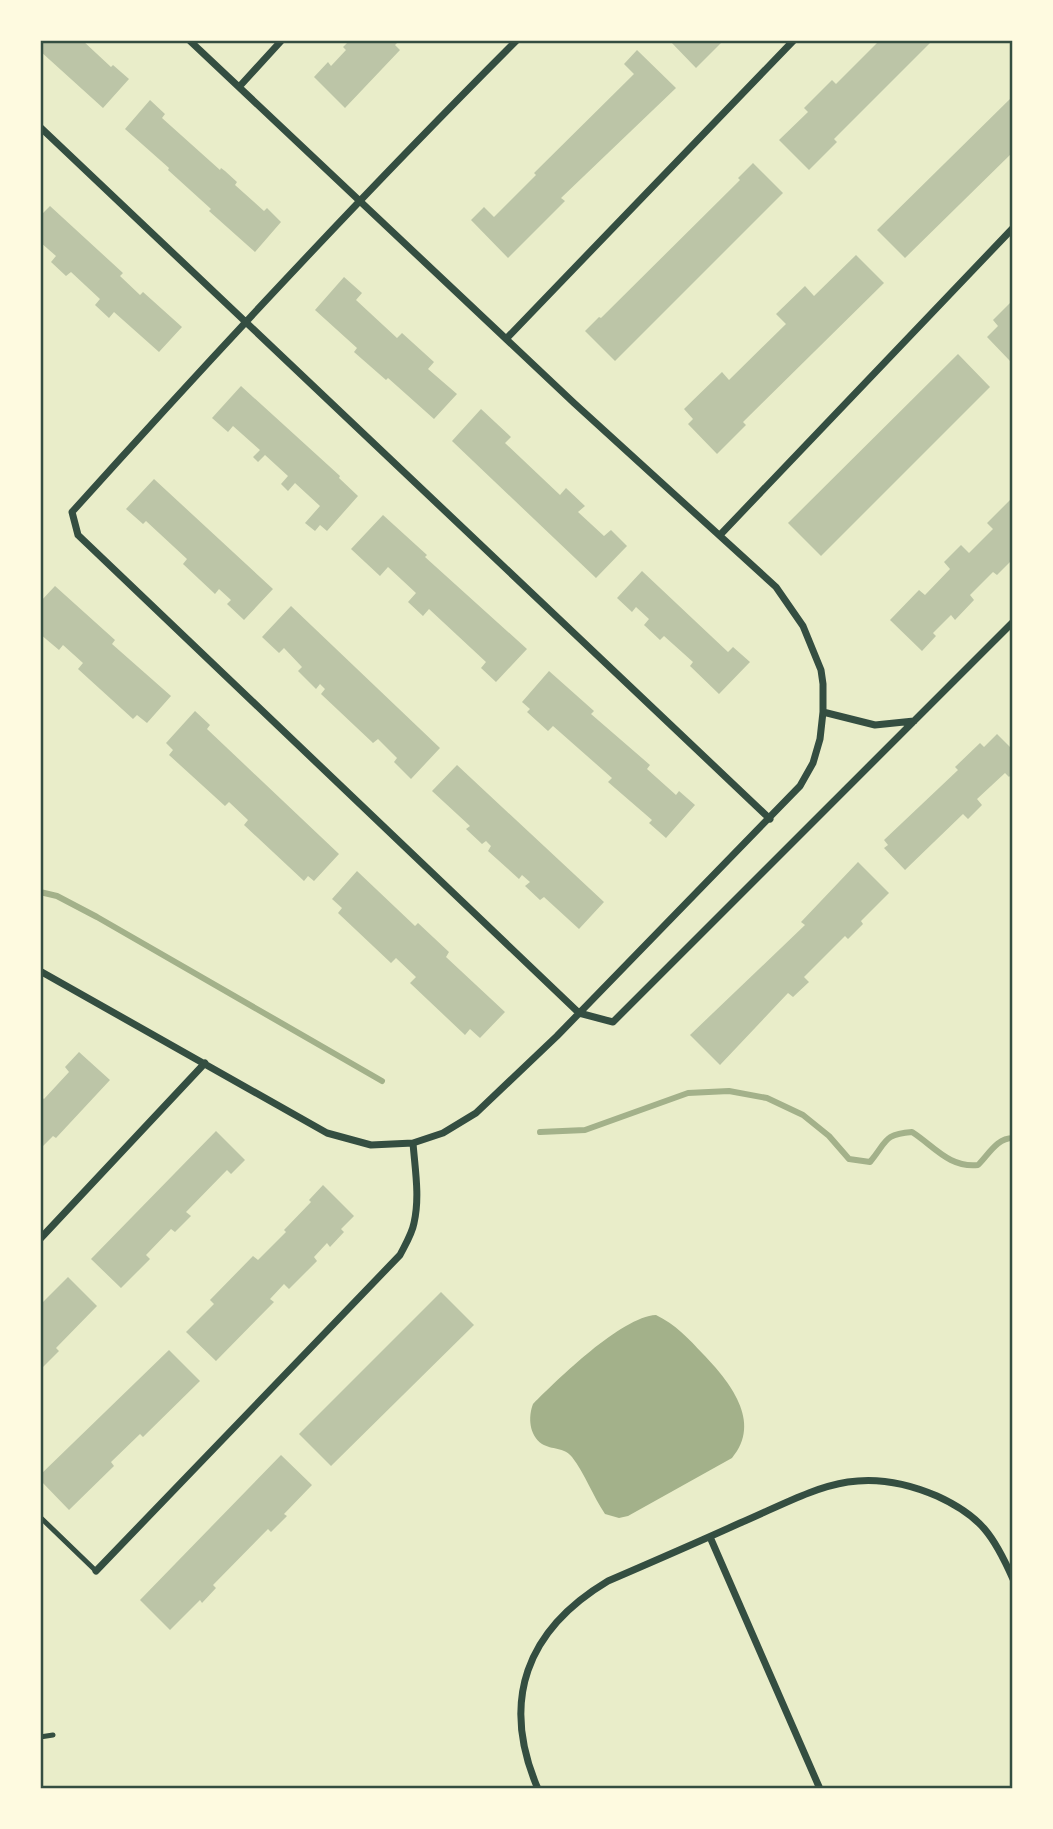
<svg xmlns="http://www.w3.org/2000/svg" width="1053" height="1829" font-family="'Nunito Sans',sans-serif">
  <rect width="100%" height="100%" fill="#e9edc9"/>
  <path fill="#a3b18a" d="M656,1315c19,9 33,24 47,39 26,27 60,68 29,104l-104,58 -9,2 -14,-4c-12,-18 -20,-40 -33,-57 -8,-10 -20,-7 -30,-13 -13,-9 -14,-27 -9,-40 25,-25 88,-87 123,-89z"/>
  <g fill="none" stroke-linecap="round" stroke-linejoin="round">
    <path stroke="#a3b18a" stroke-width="6" d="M40,892l17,4 40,21 285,164
      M540,1132l45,-2 103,-37 41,-2 38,7 36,17 26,21 20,23 21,3c17,-20 13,-28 42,-30 22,14 37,36 66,33 11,-11 19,-27 35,-27"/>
  </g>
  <path fill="#bcc5a7" d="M40,40h42l29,27 2,-2 16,14 -26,29 -63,-57z
    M350,40h50l-5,5 5,5 -55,58 -31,-31 14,-15 3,4 15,-16 -3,-3z
    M669,40h55l-28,28z
    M880,40h53l-99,99 3,3 -28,28 -30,-30 29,-28 -4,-4 28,-28 4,4z
    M637,50l39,38 -115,110 4,3 -57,57 -37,-38 13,-13 10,10 42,-42 -2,-2 100,-99 -10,-10z
    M1013,96v56l-108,106 -28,-28z
    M150,100l15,14 -3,4 58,52 1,-2 4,3 12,11 -2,3 29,26 3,-3 14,14 -26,30 -46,-41 2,-2 -43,-39 1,-2 -44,-39z
    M753,163l30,30 -168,168 -30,-30 14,-14 2,1 139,-138 -2,-2z
    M50,206l73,67 -3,3 20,19 3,-3 39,35 -23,25 -45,-40 -5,6 -14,-13 5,-6 -29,-27 -5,4 -15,-14 5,-6 -16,-14v-26z
    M856,255l28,28 -141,139 3,3 -29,29 -29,-30 5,-5 -9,-10 38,-37 7,8 57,-56 -10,-10 29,-28 9,10z
    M344,277l18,16 -6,7 41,38 5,-5 32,29 -6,7 29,25 -23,25 -46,-41 -2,2 -32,-28 3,-4 -42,-38z
    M1013,300v58l-3,3 -23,-24 11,-11 -5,-6z
    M958,354l32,33 -169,169 -33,-33z
    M241,386l99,90 -1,2 19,18 -31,35 -7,-6 -5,6 -10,-8 15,-17 -25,-23 -7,8 -7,-7 7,-8 -23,-21 -7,7 -5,-5 7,-7 -27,-24 -5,6 -16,-14z
    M481,409l30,28 -6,6 55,52 6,-7 19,18 -7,6 26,24 7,-6 16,16 -31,32 -144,-137z
    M154,479l119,110 -29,31 -17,-16 4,-4 -12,-11 -4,5 -32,-30 4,-5 -41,-38 -3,3 -17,-15z
    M1013,497v62l-16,16 -4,-3 -23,23 4,5 -19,20 -4,-5 -18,18 3,3 -14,15 -32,-31 29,-30 6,5 25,-26 -6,-7 17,-17 8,8 24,-24 -6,-6z
    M383,515l44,40 -2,2 102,92 -31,33 -15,-14 5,-6 -57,-53 -6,7 -15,-14 8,-9 -28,-26 -8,9 -29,-27z
    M642,571l86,81 5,-5 17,15 -31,32 -29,-28 3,-4 -29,-26 -4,4 -16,-15 5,-6 -13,-12 -4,5 -15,-14z
    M55,586l60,54 -3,4 59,52 -24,27 -10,-8 -4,4 -55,-50 5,-6 -20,-18 -4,5 -19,-16v-32z
    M291,606l149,142 -29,31 -17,-17 3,-4 -19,-19 -5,4 -52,-49 4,-5 -5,-5 -4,5 -18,-18 4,-4 -18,-19 -5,5 -17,-16z
    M549,671l45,40 -3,3 59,51 -3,4 29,26 3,-4 16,14 -29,33 -17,-15 3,-3 -44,-38 4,-4 -59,-52 -5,5 -21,-19 3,-3 -8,-7z
    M195,711l15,14 -3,4 132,125 -25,27 -6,-5 -4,5 -60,-56 4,-5 -19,-18 -4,4 -56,-51 4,-5 -7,-7z
    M997,734l16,16v23l-4,4 -4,-4 -28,26 5,6 -14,14 -5,-5 -58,56 -21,-22 4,-3 -4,-5 74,-70 -3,-3 25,-24 4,4z
    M457,765l147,137 -25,27 -35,-32 -4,3 -15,-14 5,-4 -8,-7 -3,4 -31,-28 3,-5 -5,-5 -4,3 -16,-15 4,-3 -38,-35z
    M858,862l31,31 -28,28 2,3 -15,15 -3,-3 -41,41 5,5 -16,15 -5,-4 -68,72 -30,-30 115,-110 -4,-3z
    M357,871l58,55 3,-3 31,29 -3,5 59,55 -25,26 -10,-9 -5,6 -55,-52 6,-6 -20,-19 -5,5 -53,-50 4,-5 -10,-9z
    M79,1052l31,28 -54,58 -3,-2 -13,13v-53l4,3 25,-27 -4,-5z
    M216,1131l29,29 -14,14 -4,-4 -41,42 5,4 -16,16 -4,-3 -25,26 4,4 -29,29 -30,-29z
    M323,1185l31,31 -13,13 3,3 -14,15 -3,-4 -13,14 3,4 -28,28 -5,-5 -14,15 4,3 -58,59 -30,-29 28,-28 -4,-4 43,-44 5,4 28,-28 -2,-2 27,-28 -2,-2z
    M68,1277l29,29 -41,42 3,3 -19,19v-65z
    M441,1292l33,33 -143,141 -32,-32z
    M169,1350l31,31 -57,56 -3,-3 -29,28 3,4 -45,44 -29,-30v-5z
    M281,1455l31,30 -28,29 3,2 -16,16 -3,-3 -55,56 3,3 -14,15 -2,-3 -30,30 -30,-30z"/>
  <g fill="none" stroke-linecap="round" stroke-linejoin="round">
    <path stroke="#344e41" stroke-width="5" d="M40,1517l56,54
      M40,1737l13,-2"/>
    <path stroke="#344e41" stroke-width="7" d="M517,40c-153,153 -300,311 -445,472l6,23 501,478 34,9 400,-400
      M239,87l43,-47
      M40,127l730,692
      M506,339l288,-299
      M720,535l293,-307
      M823,712l52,13 39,-4
      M40,971l287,162 44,12 42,-2 30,-10 33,-20 81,-77 243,-250 13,-23 7,-24 3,-27v-28l-2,-14 -18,-44 -27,-39 -202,-184 -385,-363
      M40,1239l165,-176
      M710,1537l110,252
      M96,1571l304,-316c5,-10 12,-21 14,-32 6,-26 1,-54 -1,-80
      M538,1789c-38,-88 -12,-159 70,-208 44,-19 88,-38 132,-58 74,-32 116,-62 197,-27 44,20 57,40 76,83"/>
  </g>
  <rect width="1053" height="1829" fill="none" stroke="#fefae0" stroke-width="84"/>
  <rect x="42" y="42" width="969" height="1745" fill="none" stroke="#344e41" stroke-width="2.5"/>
</svg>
